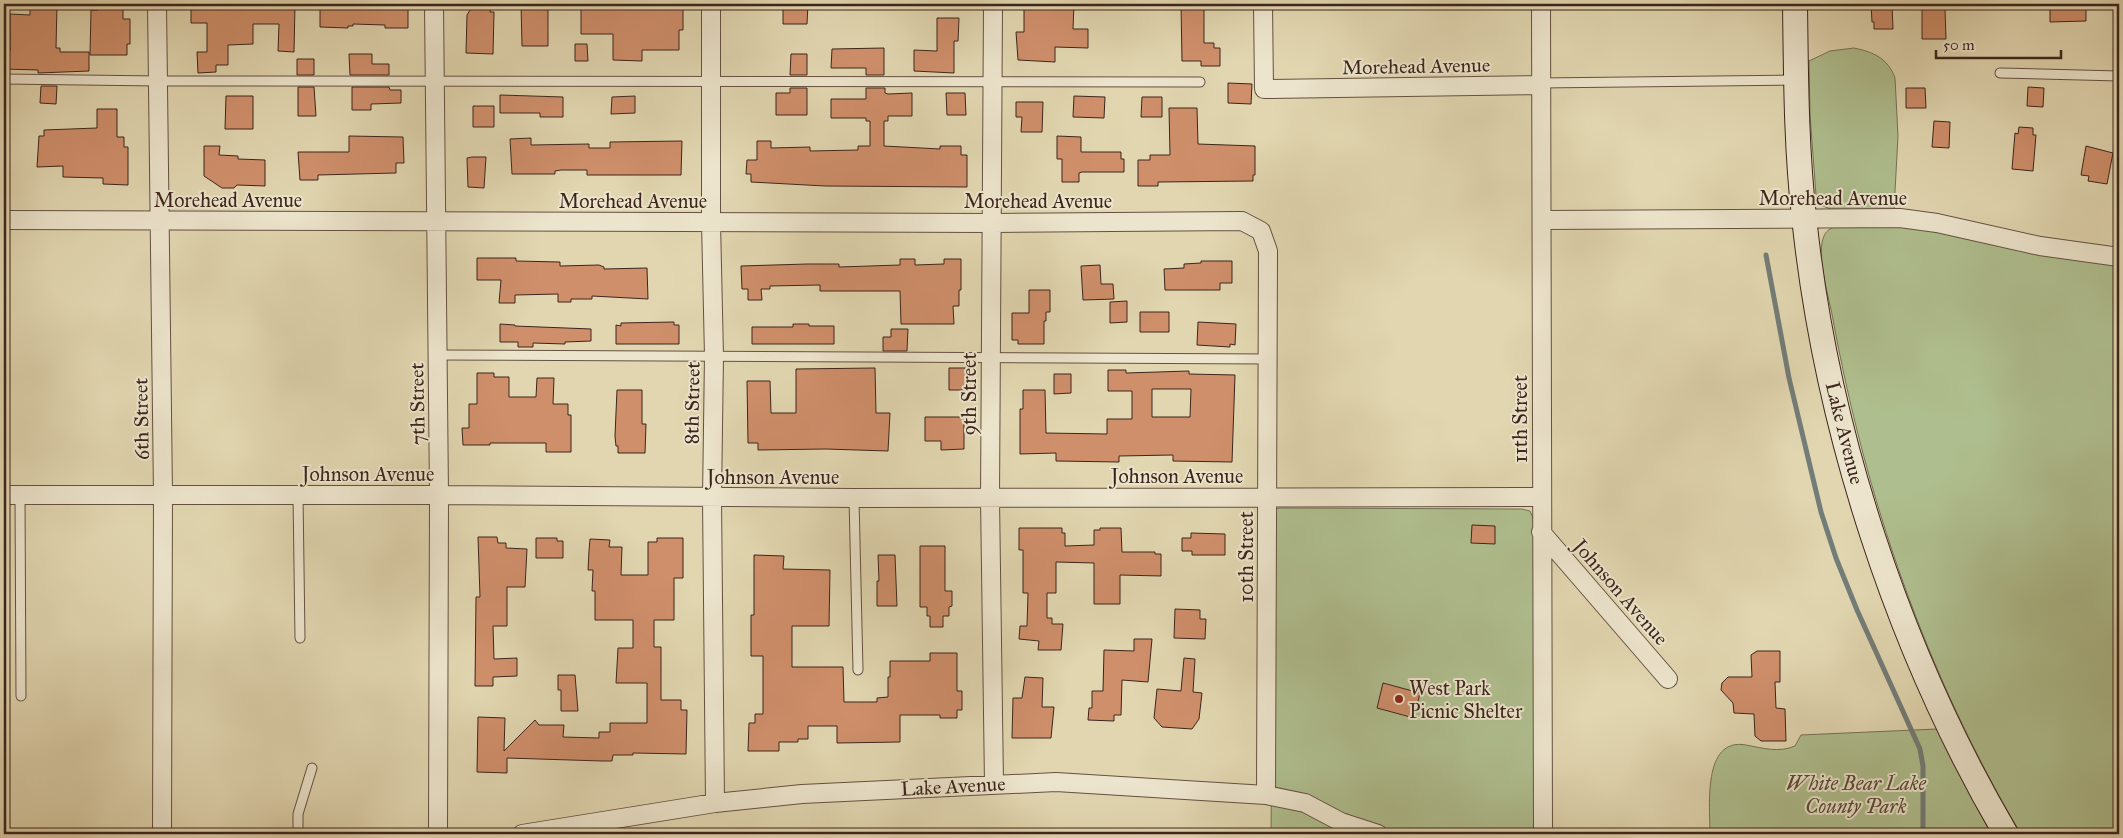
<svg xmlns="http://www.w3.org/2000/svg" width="2123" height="838" font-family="'IM FELL Great Primer',serif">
  <rect width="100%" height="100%" fill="#e1d6b0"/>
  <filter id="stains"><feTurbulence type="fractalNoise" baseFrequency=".004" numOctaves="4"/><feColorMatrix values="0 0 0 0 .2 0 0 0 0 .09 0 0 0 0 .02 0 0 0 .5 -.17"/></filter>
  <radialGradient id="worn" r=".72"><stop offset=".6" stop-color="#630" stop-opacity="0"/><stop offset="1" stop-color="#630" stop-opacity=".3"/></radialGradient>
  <path fill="#afbe8e" stroke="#767255" d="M1854,48c19,4 34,10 41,30l3,58 -4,74 -64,-1 -9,-4 -5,-10 -6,-80 -1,-54 21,-10z
    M1839,226l72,1 208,37v570h-98c-95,-160 -156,-337 -189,-520 -4,-19 -16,-61 -8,-78 3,-7 9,-9 15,-10z
    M1279,508l243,1 8,2 3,7 6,61 -2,255h-266l3,-324z
    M1937,729l54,105h-281c0,-27 -8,-97 36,-89 16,3 33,8 49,1l6,-11z"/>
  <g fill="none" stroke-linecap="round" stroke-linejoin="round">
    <path stroke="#737d78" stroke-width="5" d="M1766,255l23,123 32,134 15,46 21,52 63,139 3,17v68"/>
  </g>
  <path fill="#cf8f6b" stroke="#3c251c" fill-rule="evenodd" d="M30,4h27l-1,44h4v4h29v19l-51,2v-3l-34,-1v-19l6,1v-37l20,1z
    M98,4h25v15h7v25h-3v11h-37l1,-45h7z
    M191,4h104l-1,48 -16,-1 1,-27h-26v20l-25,1v20h-12v7l-18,1 -1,-21h10v-29h-16z
    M320,4h88v24h-23v-3l-32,-1v2h-5v2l-28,-1z
    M470,4h21l-1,8h4l-1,42 -27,-1 1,-38 3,-5z
    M521,4h27v42h-26z
    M581,4h102v26h-4v20h-37v11l-29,-1v-26h-32z
    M783,4h25l-1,20h-24z
    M1024,4h50l-1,25h15v19l-33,-1v15l-37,-2 -2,-28h8z
    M1181,4h23v39h10v5h6v18h-19v-5h-19z
    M1871,4h21l1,25h-19v-7h-2z
    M1922,4h20v5h3l1,30h-24z
    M2050,4h36v17l-36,1z
    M937,18h22l-1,23h-4v32l-40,-2v-21l23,1z
    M575,44h12l1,17h-13z
    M884,48v27h-18v-7h-35l1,-19z
    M349,54h23v10h17v11h-39z
    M791,54h16v21h-17z
    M297,59h17v16h-17z
    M1228,83l24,1 -1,20 -23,-1z
    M41,86h16l-1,18 -16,-1z
    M298,87h16l2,29h-18z
    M352,87h37l1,3h11v13l-30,1v6h-19z
    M2028,87l16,1 -1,19 -16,-1z
    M790,88h17v27h-31v-22h14z
    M866,88h19v5l3,1 24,-1v23h-24v5h-4v25l56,3v-3h21v9h6v32l-142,-1 -74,-4v-8h-5l1,-14h10v-19h14v7l39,-1v4l48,-1v-4h12v-25h-4v-3h-35v-19h35z
    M1906,88h19l1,20h-20z
    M946,93h19l1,22h-19z
    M500,95l63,2v20h-23v-4h-40z
    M226,96h27v33h-28z
    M635,96v17l-24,1 1,-17z
    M1074,96l31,1 -1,21 -31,-1z
    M1142,97h20v20h-21z
    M1016,102h27l-1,30h-21l1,-15h-6z
    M473,106h21v21h-21z
    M1169,108h28l1,36 57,2v29h-2v6l-95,1v4h-20v-26h12v-5h20z
    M97,109h20v28h7v10h4v38l-25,-1v-6l-40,-1v-11l-26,1 2,-31h5v-6l53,-2z
    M1934,121l16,1 -1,26 -17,-1z
    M2019,127l14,1v7h3l-3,36 -21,-2 3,-36 3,1z
    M349,136l54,1 1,26h-8v10l-78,2v5h-18l-2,-28h51z
    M1057,136l24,1v15h40v7h3v13h-42l-3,1v9h-17v-23h-5z
    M531,138v7l58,-1v4h21v-6l72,-1 -1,34h-94v-5h-26l-6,1v3h-43l-2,-35z
    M204,146h16l-1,9 19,1v3l27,1v26l-28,-1 -3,3h-12l-18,-12z
    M2086,146l27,7 -6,31 -19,-3 1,-5 -8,-1z
    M472,157h14l-2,31 -16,-1 -1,-29z
    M477,258h39v3l44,1v4l39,-1 5,2v2l43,-1 1,31 -56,-3v3h-21v3h-13v-8l-43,1v8h-16l2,-23h-24z
    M900,259h15v6l29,-1v-5h17v31h-2v16h-6l1,18h-53l-1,-33h-80v-6l-50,1v3h-9l1,11h-14v-11h-6l-1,-23 66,-2h32v3l61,-2z
    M1201,261h31v22h-12v7h-55l-1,-21 20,-1v-4l17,-1z
    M1100,265l1,19h12l1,15 -31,1 -2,-34z
    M1029,290h21v22h-4v9h-2v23h-26v-4h-6v-27h17z
    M1127,301v21l-17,1v-21z
    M1140,312h29v20h-29z
    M674,322v3h5v19h-63v-19l5,1v-3z
    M1198,322l38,2 -1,21 -5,-1v3l-33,-2z
    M500,324l15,1v1l76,3v12l-26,1v2l-32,-1v4h-15v-5h-18z
    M793,324h16v2h25v18h-82v-17h41z
    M891,329h17l-1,22h-24v-14h8z
    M875,368l1,45h14l-2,38 -62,-2 -68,1v-7h-10l-1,-62h23l1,32h25v-44z
    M949,368h17v22h-17z
    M1108,370h18v3l63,-2v3l46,1 -3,87 -59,-1v-6l-54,1v6l-63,-1v-8l-36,1v-45h3v-19h22l1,43 61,1v-15h25v-28h-24zM1152,389h39l-1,28h-38z
    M477,373h17v4h15v20h27l1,-19h17l-1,26h15v11h3v37h-25v-9h-56v2h-27l-1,-17h7v-24h8z
    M1054,374h17v19l-17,1z
    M617,390h25v34h4l-1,29h-27v-7h-2l-1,-10z
    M925,417h39v32l-23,1v-9h-16z
    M1472,525l23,1v18l-24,-1z
    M1019,528h43v5h3v13l29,-1v-15h6v-2h21l1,24h33v2h6v22l-41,-1v29h-26v-41l-38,-1v31h-9v25h5v6h11l-2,26h-23l1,-9 -20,-2 1,-13h7l1,-33h-5v-43h-4z
    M1191,533l34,1v21h-33v-4h-10v-13h9z
    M478,537h19l1,6h8v5l21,1 -2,38h-18v39h-14l1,33 23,-1v18l-24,1v9h-18l1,-89h4z
    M536,538h21v3h6v17h-27z
    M657,538h26v40h-9v42h-20v27h7v53h20v10h6l-1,44 -53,-1v2h-20l-1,6h-10l-95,-3v15l-30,-1 1,-55 27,1 -1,33 31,-31 4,5h25l-1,12 36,1v-6h11v-9h37v-40h-31l2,-35h15v-28h-38v-29h-3l1,-21h-5l1,-19 1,-12 20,1 -1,7h13l-1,28h27v-33h9z
    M920,546h25v45h7v15l-3,1v9h-6v11h-13v-11h-3v-9h-7z
    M754,555l30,1 -1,13 47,1 -1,56h-37v41h51l1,35h33v-4l11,-1v-20h2v-16h40v-8h27v38h5v19h-5v8h-17v-3h-40v27l-63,1v-17h-29v13h-10v3h-19v9h-31l1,-28h6v-9h8v-58h-12v-41h3z
    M878,555h17l2,51h-20v-25h2z
    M1175,609l25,1v9h6l-1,20 -31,-1z
    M1134,639h18l-4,43 -26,-2 -1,35h-7v6l-26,-1 1,-12h3v-17h11l1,-41 30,1z
    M1757,651h23v31h-5l1,26 9,1 1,32h-25l-6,-5 -1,-22 -20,-1 -1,-10 -12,-13 1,-7 6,-6h24l-1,-22z
    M1184,658l11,1 -2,33 9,1 -3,26 -7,10 -30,-2 -8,-9 3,-29 24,2z
    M558,675h17l3,36h-17v-21h-3z
    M1025,677l18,1 -1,29h12l-3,31h-39l1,-40h9z
    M1383,683l37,10 -6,25 -37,-10z"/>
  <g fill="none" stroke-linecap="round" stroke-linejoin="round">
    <g stroke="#655141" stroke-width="11">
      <path id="service" d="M2000,73l119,3
        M4,79l155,2 1041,1
        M1540,83l256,-3
        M438,355l831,4
        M20,495l1,201
        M298,495l2,143
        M854,498l4,172
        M298,834v-20l14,-46"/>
    </g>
    <g stroke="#655141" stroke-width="20">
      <path id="minor" d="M157,4l6,491 -1,339
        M434,4l5,491 -1,339
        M711,4v218l3,134 -2,142 3,305
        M993,4l-3,494 4,286
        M1263,4l1,85 276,-4
        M1541,4l2,830
        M4,220l989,3 249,-2 19,10 7,20 -2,544
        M1542,220l358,-2 37,5 103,23 79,11
        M4,495h435l415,3 687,-1
        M1541,532l127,147
        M522,834l193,-31 87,-9 254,-12 210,13 39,8 36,19 37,12"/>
    </g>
    <g stroke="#3c251c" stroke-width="26">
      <path id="secondary" d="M1795,4c1,71 1,142 9,213 22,212 94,433 202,617"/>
    </g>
    <use href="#service" stroke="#ece4cc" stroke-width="9"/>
    <use href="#minor" stroke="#ece4cc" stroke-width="18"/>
    <use href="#secondary" stroke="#ece4cc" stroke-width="24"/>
  </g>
  <circle fill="#8f2418" stroke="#ece4cc" stroke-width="2" cx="1399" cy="699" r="5"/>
  <g text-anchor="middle" stroke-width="4" stroke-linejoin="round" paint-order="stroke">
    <g font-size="20" fill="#3c251c" stroke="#ece4cc">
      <text transform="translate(1416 66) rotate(-1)" y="7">Morehead Avenue</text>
      <text x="1833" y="205">Morehead Avenue</text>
      <text x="228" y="207">Morehead Avenue</text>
      <text x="633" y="208">Morehead Avenue</text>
      <text x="1038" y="208">Morehead Avenue</text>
      <text transform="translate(969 394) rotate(-90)" y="7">9th Street</text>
      <text transform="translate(692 403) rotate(-89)" y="7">8th Street</text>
      <text transform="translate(417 404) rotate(-91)" y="7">7th Street</text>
      <text transform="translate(141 419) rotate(-91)" y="7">6th Street</text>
      <text transform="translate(1520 419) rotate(-90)" y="7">11th Street</text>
      <text transform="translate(1845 433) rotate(76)" y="7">Lake Avenue</text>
      <text x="368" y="481">Johnson Avenue</text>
      <text x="1177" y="483">Johnson Avenue</text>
      <text x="773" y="484">Johnson Avenue</text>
      <text transform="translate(1246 557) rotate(-90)" y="7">10th Street</text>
      <text transform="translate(1621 592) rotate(49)" y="7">Johnson Avenue</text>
      <text transform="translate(953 786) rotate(-3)" y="7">Lake Avenue</text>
    </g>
    <g font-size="20" fill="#3c251c" stroke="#ece4cc" text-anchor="start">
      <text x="1409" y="695">West Park<tspan x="1409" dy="23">Picnic Shelter</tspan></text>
    </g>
    <g font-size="20" font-style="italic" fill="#594b38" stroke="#ece4cc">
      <text x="1856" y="790">White Bear Lake<tspan x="1856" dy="23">County Park</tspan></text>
    </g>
  </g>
  <rect width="2123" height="838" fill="none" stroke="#e1d6b0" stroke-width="20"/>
  <rect x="5" y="5" width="2113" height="828" fill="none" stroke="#3c251c" stroke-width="2.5"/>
  <rect x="10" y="10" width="2103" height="818" fill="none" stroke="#3c251c"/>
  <path d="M1936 50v8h125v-8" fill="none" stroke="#3c251c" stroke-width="2.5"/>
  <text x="1943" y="50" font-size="15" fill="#3c251c" stroke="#ece4cc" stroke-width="4" paint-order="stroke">50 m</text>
  <rect width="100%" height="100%" filter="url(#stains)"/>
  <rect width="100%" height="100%" fill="url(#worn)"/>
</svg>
